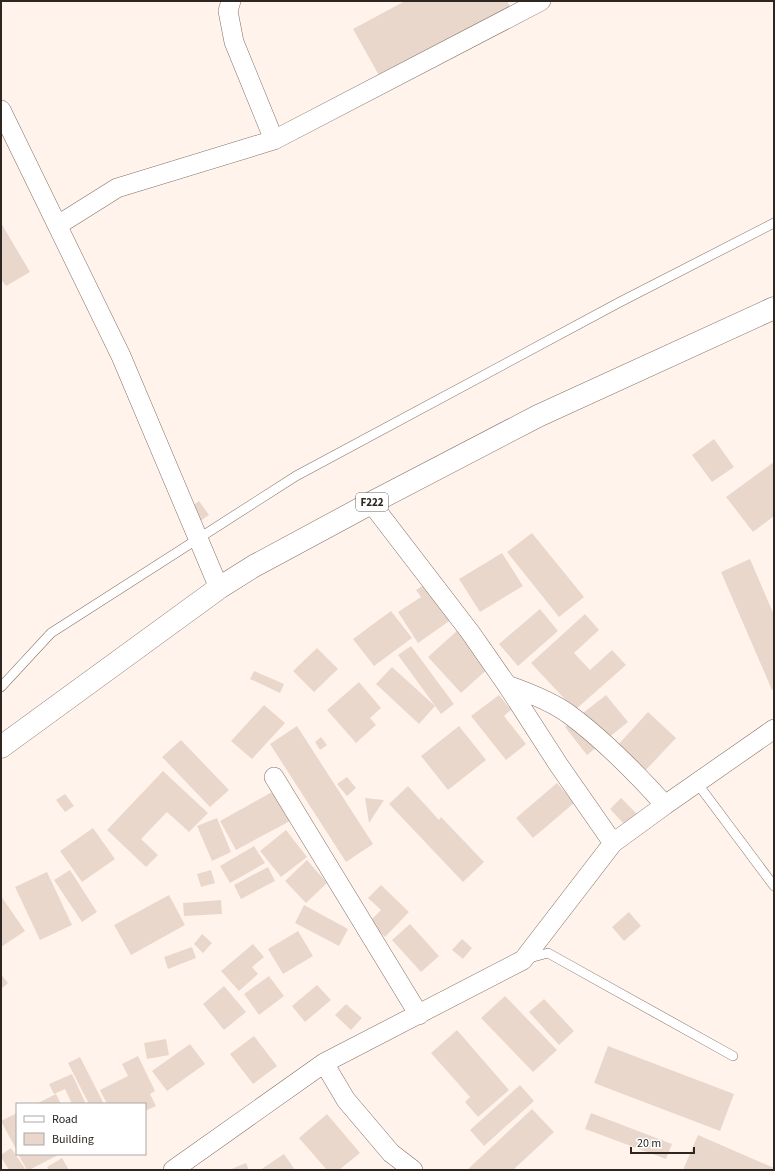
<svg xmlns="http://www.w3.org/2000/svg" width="775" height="1171" font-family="'Source Sans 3',sans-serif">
  <rect width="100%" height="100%" fill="#fff3ec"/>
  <path fill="#ead7cb" d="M405,1h102l4,7 -130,71 -28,-50z
    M1,223l29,49 -24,14 -5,-7z
    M714,439l20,28 -22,15 -20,-27z
    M774,462v54l-21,16 -27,-35z
    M199,501l10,14 -17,12 -10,-13z
    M532,533l52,64 -25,20 -52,-65z
    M502,553l21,33 -43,26 -21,-33z
    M750,559l24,56v74l-2,1 -51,-118z
    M430,581l25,36 -37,26 -20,-31 23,-15 -5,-7z
    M540,609l18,22 -40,35 -19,-22z
    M391,611l21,27 -38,28 -21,-27z
    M585,614l14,16 -25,23 16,17 22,-20 14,15 -51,45 -44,-47z
    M459,629l33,36 -31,28 -33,-36z
    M411,646l43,58 -13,10 -43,-59z
    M317,648l21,21 -24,23 -21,-21z
    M392,667l43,39 -16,18 -43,-40z
    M254,671l30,13 -4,9 -30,-14z
    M359,682l22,26 -11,10 6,7 -20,18 -29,-33z
    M499,695l12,15 -7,6 22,28 -20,16 -35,-44z
    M606,695l22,27 -41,33 -22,-28z
    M264,705l21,18 -33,36 -21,-18z
    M648,712l28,26 -32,34 -27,-26z
    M297,726l76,118 -27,18 -76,-118z
    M459,726l27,34 -38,30 -27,-34z
    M321,737l6,8 -7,5 -5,-8z
    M181,740l48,50 -19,17 -48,-50z
    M163,771l45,42 -19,19 -22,-20 -26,27 17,16 -12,12 -39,-37z
    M347,777l9,11 -9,8 -10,-12z
    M557,783l17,20 -41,35 -17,-20z
    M408,786l31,34 2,-3 43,45 -21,20 -74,-78z
    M274,791l16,30 -54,29 -16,-29z
    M65,794l9,12 -9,6 -9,-12z
    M365,798l19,2 -15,23z
    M621,798l18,18 -12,11 -17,-18z
    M217,818l14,34 -19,9 -15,-35z
    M93,828l22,31 -33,23 -22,-31z
    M286,830l21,27 -26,20 -21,-26z
    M254,846l11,17 -35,20 -10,-17z
    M307,860l20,23 -21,20 -21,-22z
    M268,867l7,14 -34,18 -7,-14z
    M70,870l27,42 -15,10 -28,-42z
    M211,870l4,13 -14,4 -4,-13z
    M47,872l25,53 -32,15 -25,-53z
    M381,885l28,27 -24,25 -16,-15 12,-12 -13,-12z
    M169,895l16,30 -54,30 -17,-30z
    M1,896l24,35 -24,16z
    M221,900l1,14 -38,2 -1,-13z
    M304,905l44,24 -9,17 -44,-23z
    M629,912l12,14 -17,15 -12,-14z
    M410,924l29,32 -18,16 -29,-32z
    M298,931l15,25 -30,18 -15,-25z
    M202,934l10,9 -9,10 -9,-9z
    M462,939l10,9 -9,11 -11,-9z
    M253,944l11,13 -12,10 6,7 -19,17 -18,-20z
    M192,947l4,11 -28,11 -4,-12z
    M1,974l7,9 -7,6z
    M269,976l15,20 -25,19 -15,-21z
    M317,985l14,15 -26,22 -13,-16z
    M224,986l22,26 -22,18 -21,-26z
    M505,996l52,54 -24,22 -52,-54z
    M544,999l30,32 -15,14 -30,-33z
    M346,1004l16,14 -11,12 -16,-15z
    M457,1030l52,60 -31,27 -13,-15 5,-5 -39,-44z
    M254,1036l23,30 -24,18 -23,-30z
    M166,1039l3,16 -22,4 -3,-16z
    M190,1044l15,20 -38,27 -15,-20z
    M608,1046l126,48 -14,37 -126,-48z
    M138,1056l17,35 -5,3 6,12 -11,5v-7h-38l-7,-14 28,-14 -6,-12z
    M80,1057l24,47h-15l-21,-41z
    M72,1074l14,30h-14l-7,-15 -11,5 -5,-10z
    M520,1085l14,16 -50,45 -14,-16z
    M56,1094l5,10h-25z
    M532,1109l22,23 -41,38h-46z
    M17,1113v38l-16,-30z
    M591,1113l81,31 -6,15 -81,-30z
    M327,1114l33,39 -21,17h-12l-28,-32z
    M698,1135l76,33v2h-91z
    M11,1148l15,22h-17l-8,-13v-2z
    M18,1154h42l-31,16h-2z
    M284,1154l11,16h-35z
    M62,1158l7,12h-20l-2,-3z
    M246,1163l3,7h-20z"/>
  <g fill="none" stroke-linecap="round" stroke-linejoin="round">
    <g stroke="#827166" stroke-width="10">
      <path id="service" d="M1,687l50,-54 245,-157 324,-174 154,-79
        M697,783l77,103
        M526,959l22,-6 185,103"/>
    </g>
    <g stroke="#827166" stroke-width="20">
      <path id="minor" d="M231,1l-3,10 6,31 40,98
        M1,110l120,246 98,232
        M58,225l59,-37 157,-48 267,-139
        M371,503l99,129 37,53 51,79 55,79
        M507,685c20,7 46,17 63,30 35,26 66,58 95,90
        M274,777l145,238
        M324,1063l22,37 45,53 22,17
        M173,1170l151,-107 199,-103 90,-117 52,-38 109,-76"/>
    </g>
    <g stroke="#827166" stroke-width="23">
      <path id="primary" d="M1,747l218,-159 35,-22 117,-63 167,-87 236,-108"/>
    </g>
    <use href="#service" stroke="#fff" stroke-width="9"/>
    <use href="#minor" stroke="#fff" stroke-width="19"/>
    <use href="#primary" stroke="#fff" stroke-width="22"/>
  </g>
  <g text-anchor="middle" stroke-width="3" stroke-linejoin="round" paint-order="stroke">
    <rect fill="#fff" stroke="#6c6764" stroke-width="1" x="356" y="493" width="32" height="18" rx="3"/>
    <g font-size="11" font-weight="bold" fill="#2d2621">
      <text x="372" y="506">F222</text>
    </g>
  </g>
  <rect width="775" height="1171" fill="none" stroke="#2d2621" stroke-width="4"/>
  <rect x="16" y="1103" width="130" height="52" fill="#ffffff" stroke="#aba8a6"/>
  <rect x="24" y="1116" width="20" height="6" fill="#ffffff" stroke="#aba8a6"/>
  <text x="52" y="1123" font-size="12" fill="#2d2621">Road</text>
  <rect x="24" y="1133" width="20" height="12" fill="#ead7cb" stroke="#aba8a6"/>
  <text x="52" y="1143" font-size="12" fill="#2d2621">Building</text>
  <path d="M631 1147v6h63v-6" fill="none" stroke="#2d2621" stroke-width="2"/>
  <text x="637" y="1147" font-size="12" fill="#2d2621" stroke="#ffffff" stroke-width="3" paint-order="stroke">20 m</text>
</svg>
